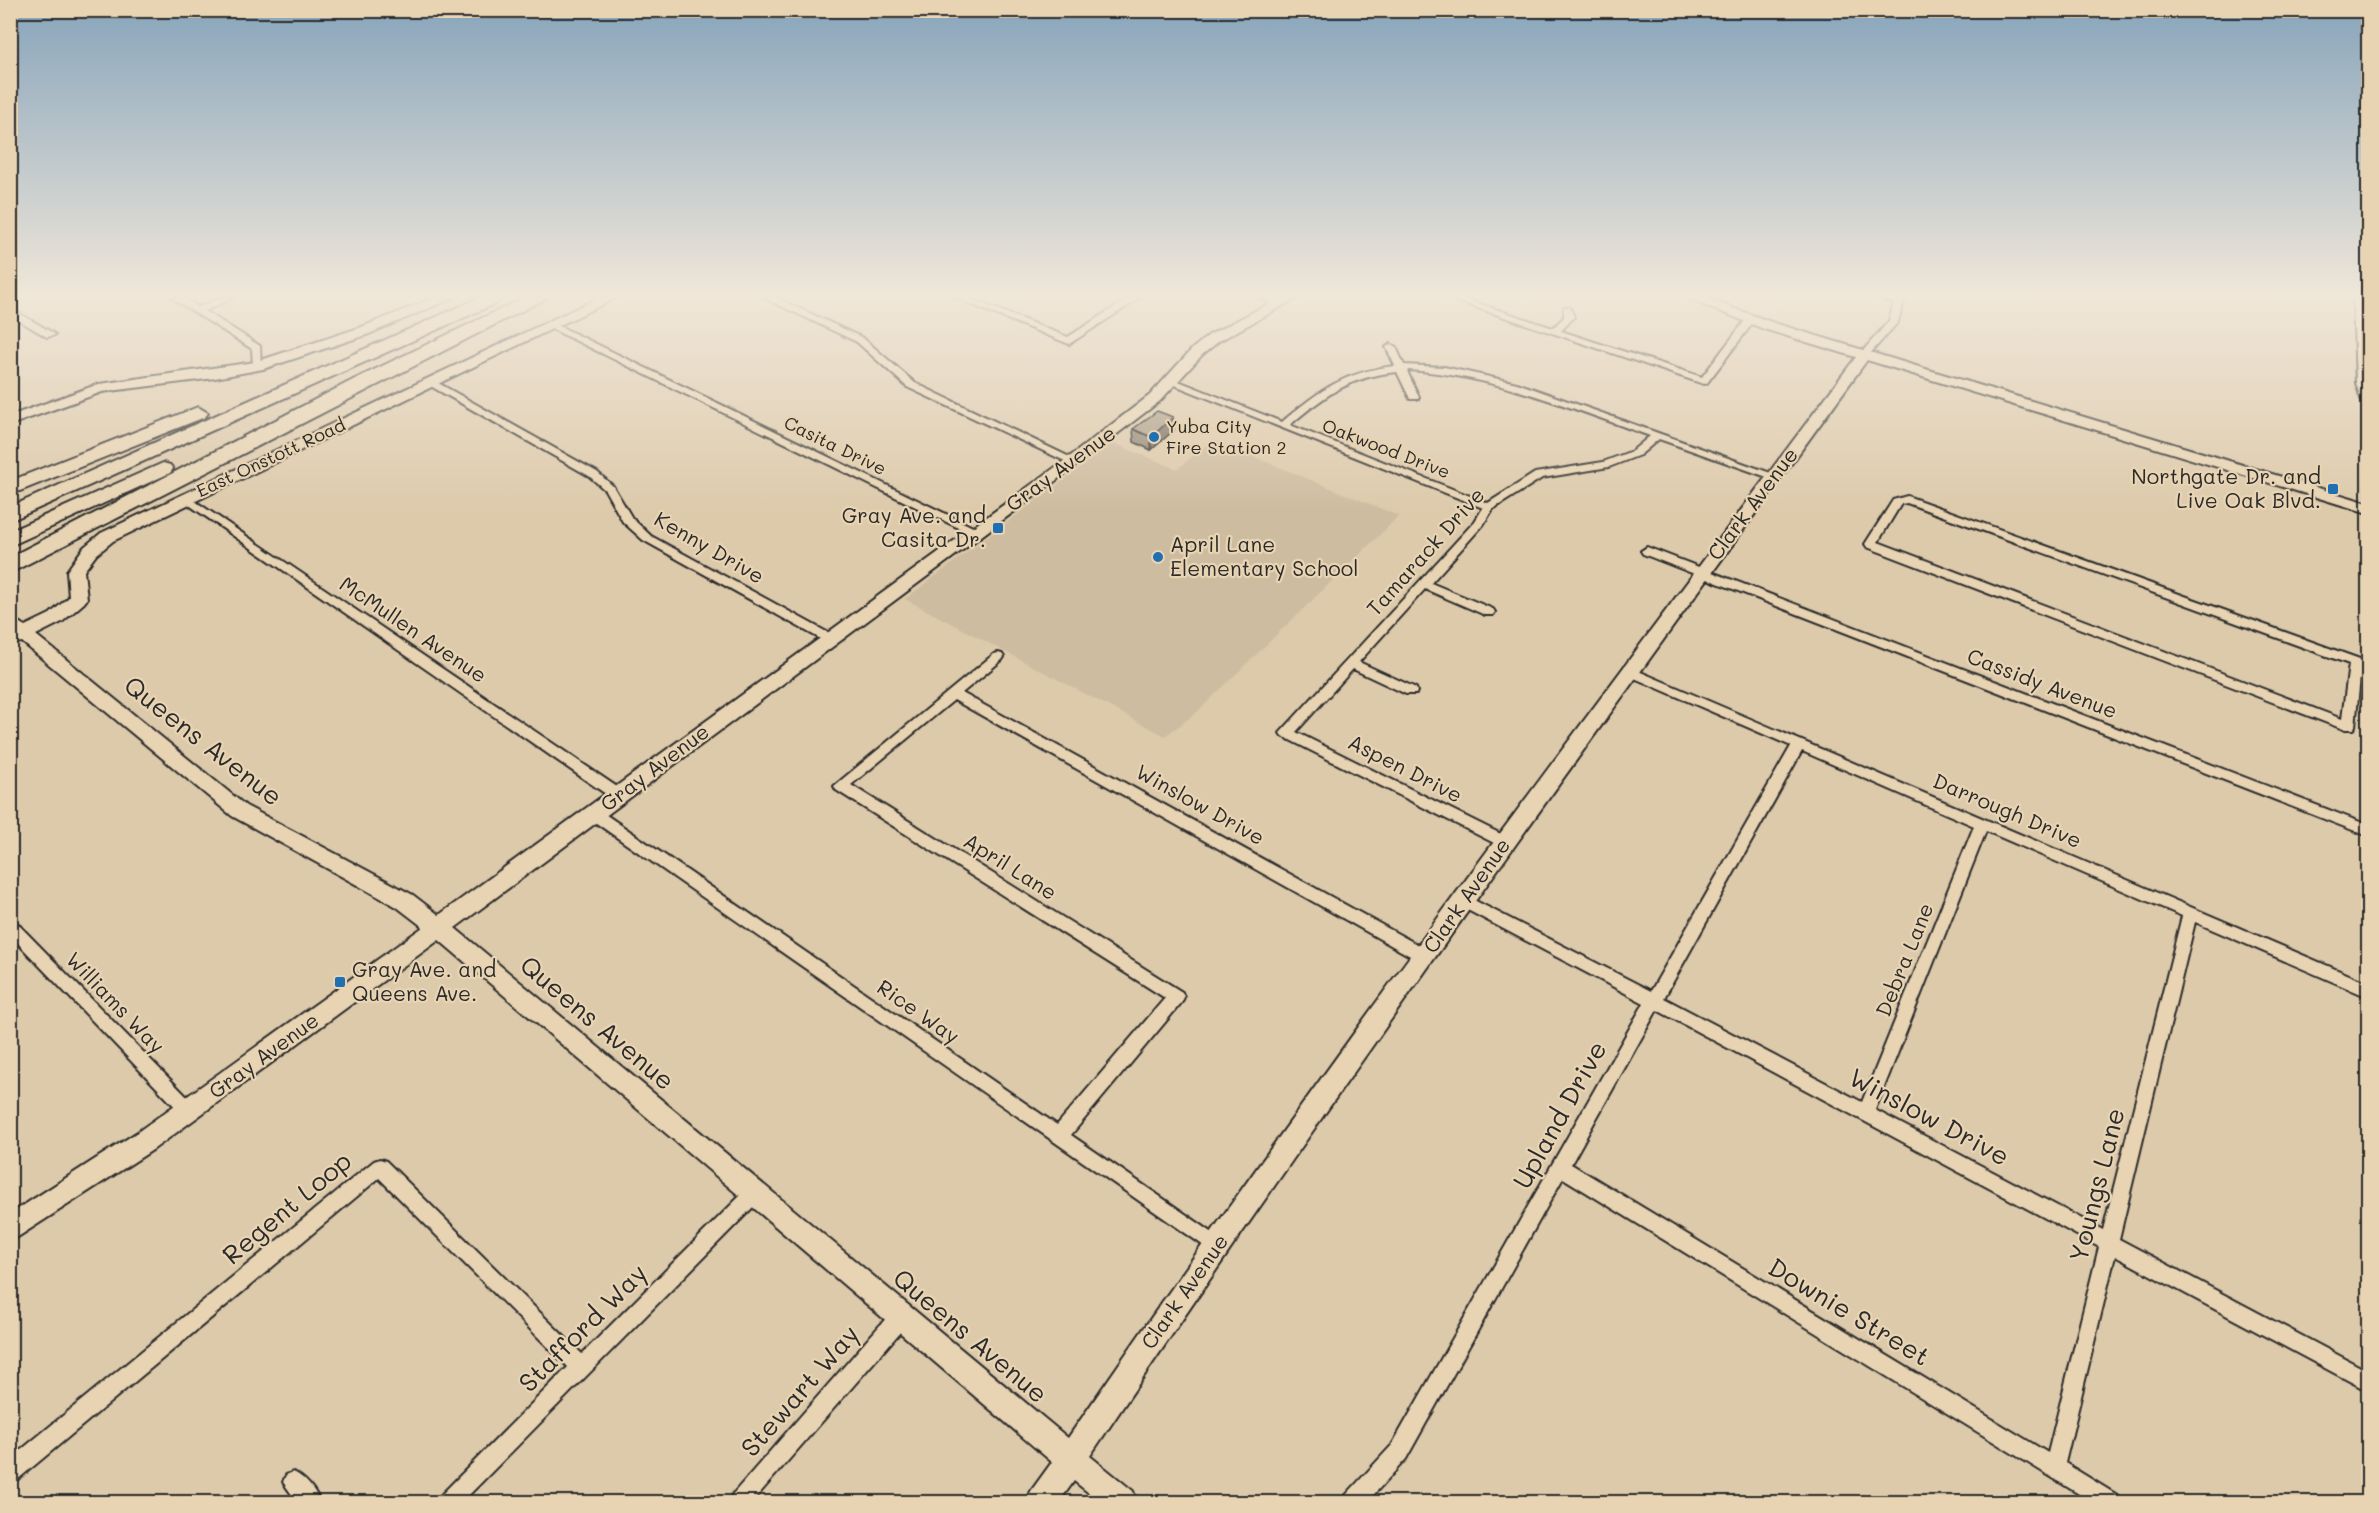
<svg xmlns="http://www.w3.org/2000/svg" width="2379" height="1513" font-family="Mali,sans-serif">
  <rect width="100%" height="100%" fill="#ddcaab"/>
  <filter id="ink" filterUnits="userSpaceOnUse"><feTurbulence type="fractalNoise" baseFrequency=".0167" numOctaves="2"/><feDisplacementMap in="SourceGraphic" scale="12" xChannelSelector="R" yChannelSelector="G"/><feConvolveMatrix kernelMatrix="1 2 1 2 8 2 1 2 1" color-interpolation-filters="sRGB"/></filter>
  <g filter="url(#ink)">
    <path fill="#cebca0" d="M1213,440l186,76 -203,197 -31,23 -260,-137 208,-156 64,26z"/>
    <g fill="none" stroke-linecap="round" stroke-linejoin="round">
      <g stroke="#2b2b2b" stroke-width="4">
        <path id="street" d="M172,298h12l14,9 22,-9h13l-28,13 55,35 1,22 -8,-2 -1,-17z
          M764,298h13l86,40 52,45 163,78 -5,3 -4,-1 -162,-76 -50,-45z
          M955,298h13l100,39 61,-39h11l-71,46z
          M1260,298h14l11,5 -5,3z
          M1448,298h14l91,30 11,-11v-10h6l4,10 -13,14 141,46 45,-59 8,2 -48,63 -3,1z
          M1878,298h27l-7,24 -31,35h-6v-4l28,-32 5,-18z
          M10,308l43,25 2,2 -8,2 -37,-22z
          M551,322l428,208 2,2 -2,2h-8l-423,-207 -2,-2z
          M1391,344l5,3 8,18 40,2 73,16 262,93 -1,2h-8l-111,-39 -19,16 -31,12 -67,11 -49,31 -10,16 -52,58 62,26 2,3 -2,3h-8l-60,-26 -66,73 57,26 1,3 -1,3h-10l-53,-25 -57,63 213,106 2,4 -2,4 -5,2 -222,-112 -2,-3 195,-212 8,-13 -316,-126 5,-3 4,1 106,42c36,-31 64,-51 113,-56l-9,-19zM1409,370c85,6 162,38 241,66l-18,15 -29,11 -68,11 -47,30 -198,-78c35,-30 61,-49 107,-53l13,27h8l1,-2 -12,-26z
          M431,379l166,93 16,14 19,32 19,18 183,100 2,3 -2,3h-8l-183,-102 -20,-18 -18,-32 -16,-14 -162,-92 -1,-2z
          M186,495l437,296 2,4 -2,4h-10l-431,-299 -2,-2z
          M1907,496l461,166v8l-7,-2 -6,58 -2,3h-10l-476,-182 -2,-3 28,-44zM1907,503l442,161 -7,55 -464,-177 23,-38z
          M1647,547l721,278v11l-725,-282 -2,-3z
          M998,653l4,1 2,3 -2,3 -40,33 467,258 3,5 -3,5 -5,1 -5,-1 -465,-261 -103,85 331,207 2,5 -2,5 -111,133 152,105 3,6 -3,6 -6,3 -628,-437 -2,-4 2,-4h10l458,315 108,-127 -329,-208 -2,-4 160,-132z
          M1629,667l739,316v14l-173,-75 -76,317 249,132v20l-253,-135 -50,207 52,32 3,7h-28l-529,-324 -157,281 -39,43h-24l3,-7 46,-50 252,-442 -186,-98 -2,-4 2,-4 5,-2 5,2 183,94 140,-245 -166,-72 -2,-3zM1802,751l172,75 -112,276 -198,-104zM1986,831l196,85 -79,314 -228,-120zM1657,1010l442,237 -51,206 -477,-289z
          M10,919l5,2 180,184 2,5 -2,5 -6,3 -6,-3 -173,-180z
          M380,1159l6,2 196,193 168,-168 6,-2 6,2 3,6 -3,6 -300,304h-24l3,-7 127,-128 -189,-189 -362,302 -7,3v-24l364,-298z
          M902,1306l7,2 2,7 -2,7 -157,180h-23l3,-7 163,-187z
          M293,1472c12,5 23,19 27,30h-23l-14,-20 3,-7z"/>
      </g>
      <g stroke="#2b2b2b" stroke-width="4">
        <path id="secondary" d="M434,298h19l-84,36 -106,35 -48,9 -113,14 -92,33v-9l89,-32 156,-22 104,-34z
          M598,298h18l-503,243 -17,14 -12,16 3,28 -3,4 -22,19 -26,13 210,171 167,89 26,20 629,-457 82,-63 42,-46 17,-14 71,-37h17l-78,43 -17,14 -42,46 -82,63 -623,464 613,510c252,-368 520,-724 788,-1081l-92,-28 -78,-31h19l69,25 594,180v10l-501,-153c-264,362 -528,724 -777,1096l43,35 4,11h-37l-26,-21 -15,21h-32l4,-11 21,-29 -613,-522 -285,209 -144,93v-28l126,-81 287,-206 -26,-20 -165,-91 -210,-174 -12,2v-27l15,9 25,-12 19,-17 -2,-26 17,-24 17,-14z
          M2353,298h14l1,105 -7,-4 -5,-16z"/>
      </g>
      <g stroke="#2b2b2b" stroke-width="4">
        <path id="highway" d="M479,298h23l-3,4 -489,219v-14z
          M524,298h23l-537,275v-16l343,-177z
          M198,407l10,6 -3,4 -195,78v-14z
          M163,463l7,2 3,4 -3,4 -160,73v-15z"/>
      </g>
      <use href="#street" fill="#e8d4b3" fill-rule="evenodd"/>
      <use href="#secondary" fill="#e8d4b3" fill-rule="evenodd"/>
      <use href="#highway" fill="#e8d4b3" fill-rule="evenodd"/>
    </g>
    <path fill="#938774" stroke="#2b2b2b" stroke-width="1.5" d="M1173,417l1,13 -23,20 -17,-8 -1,-13z"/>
    <path fill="#786e5e" stroke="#2b2b2b" stroke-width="1.5" d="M1173,417l1,13 -23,20v-13z"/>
    <path fill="#ab9d87" stroke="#2b2b2b" stroke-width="1.5" d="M1157,411l16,6 -22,20 -18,-8z"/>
  </g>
  <linearGradient id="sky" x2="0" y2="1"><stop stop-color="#87a4bb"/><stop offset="0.58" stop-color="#f0e7d9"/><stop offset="1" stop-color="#f0e7d9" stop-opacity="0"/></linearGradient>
  <rect width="2379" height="510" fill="url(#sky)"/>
  <g fill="#1f6fb2" stroke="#e8d4b3" stroke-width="2">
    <circle cx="1154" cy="437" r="6"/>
    <rect x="2327" y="483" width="12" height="12" rx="3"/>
    <rect x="992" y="522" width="12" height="12" rx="3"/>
    <circle cx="1158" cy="557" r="6"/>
    <rect x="334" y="976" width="12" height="12" rx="3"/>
  </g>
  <g text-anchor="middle" stroke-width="4.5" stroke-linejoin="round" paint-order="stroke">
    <g font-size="18" fill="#2b2b2b" stroke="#e8d4b3" text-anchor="start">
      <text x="1166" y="433">Yuba City<tspan x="1166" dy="21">Fire Station 2</tspan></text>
    </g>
    <g font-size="18" fill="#2b2b2b" stroke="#e8d4b3">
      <text transform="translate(835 446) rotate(26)" y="6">Casita Drive</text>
      <text transform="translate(1386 449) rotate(21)" y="6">Oakwood Drive</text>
      <text transform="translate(271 458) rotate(-25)" y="6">East Onstott Road</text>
    </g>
    <g font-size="21" fill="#2b2b2b" stroke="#e8d4b3">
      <text transform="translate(1061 469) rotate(-36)" y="7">Gray Avenue</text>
      <text transform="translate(1753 504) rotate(-53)" y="7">Clark Avenue</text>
      <text transform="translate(709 548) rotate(30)" y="7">Kenny Drive</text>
      <text transform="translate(1426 552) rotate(-48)" y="7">Tamarack Drive</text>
      <text transform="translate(413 630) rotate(34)" y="7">McMullen Avenue</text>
      <text transform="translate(2042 684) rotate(21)" y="7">Cassidy Avenue</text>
      <text transform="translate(655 768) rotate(-37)" y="7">Gray Avenue</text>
      <text transform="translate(1405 769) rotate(27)" y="7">Aspen Drive</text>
      <text transform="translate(1200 805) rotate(29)" y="7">Winslow Drive</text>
      <text transform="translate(2007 811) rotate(23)" y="7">Darrough Drive</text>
      <text transform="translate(1010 867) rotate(32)" y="7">April Lane</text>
      <text transform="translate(1467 896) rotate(-55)" y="7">Clark Avenue</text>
      <text transform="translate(1905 960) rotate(-68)" y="7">Debra Lane</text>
      <text transform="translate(115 1003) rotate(46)" y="7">Williams Way</text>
      <text transform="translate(918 1012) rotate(35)" y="7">Rice Way</text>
      <text transform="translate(264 1056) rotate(-36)" y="7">Gray Avenue</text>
      <text transform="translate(1185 1292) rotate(-55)" y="7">Clark Avenue</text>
    </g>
    <g font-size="21" fill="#2b2b2b" stroke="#e8d4b3" text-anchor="end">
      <text x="2321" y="484">Northgate Dr. and<tspan x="2321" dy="24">Live Oak Blvd.</tspan></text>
      <text x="986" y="523">Gray Ave. and<tspan x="986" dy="24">Casita Dr.</tspan></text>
      <text x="1170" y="552" text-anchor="start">April Lane<tspan x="1170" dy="24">Elementary School</tspan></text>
      <text x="352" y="977" text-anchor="start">Gray Ave. and<tspan x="352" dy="24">Queens Ave.</tspan></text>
    </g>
    <g font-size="26" fill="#2b2b2b" stroke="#e8d4b3">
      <text transform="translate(203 741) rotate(38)" y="9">Queens Avenue</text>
      <text transform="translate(597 1023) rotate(40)" y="9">Queens Avenue</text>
      <text transform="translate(1560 1115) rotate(-61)" y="9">Upland Drive</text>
      <text transform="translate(1929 1117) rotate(28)" y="9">Winslow Drive</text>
      <text transform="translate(2097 1185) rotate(-76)" y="9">Youngs Lane</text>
      <text transform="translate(287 1208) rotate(-40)" y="9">Regent Loop</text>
      <text transform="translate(1849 1312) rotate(31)" y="9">Downie Street</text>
      <text transform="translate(583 1328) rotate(-45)" y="9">Stafford Way</text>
      <text transform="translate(970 1336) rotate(40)" y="9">Queens Avenue</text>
      <text transform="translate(800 1391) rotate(-49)" y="9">Stewart Way</text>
    </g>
  </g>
  <rect width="2379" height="1513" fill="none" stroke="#e8d4b3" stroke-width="36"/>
  <rect x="18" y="18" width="2343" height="1477" fill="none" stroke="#2b2b2b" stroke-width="2" filter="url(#ink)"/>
</svg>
